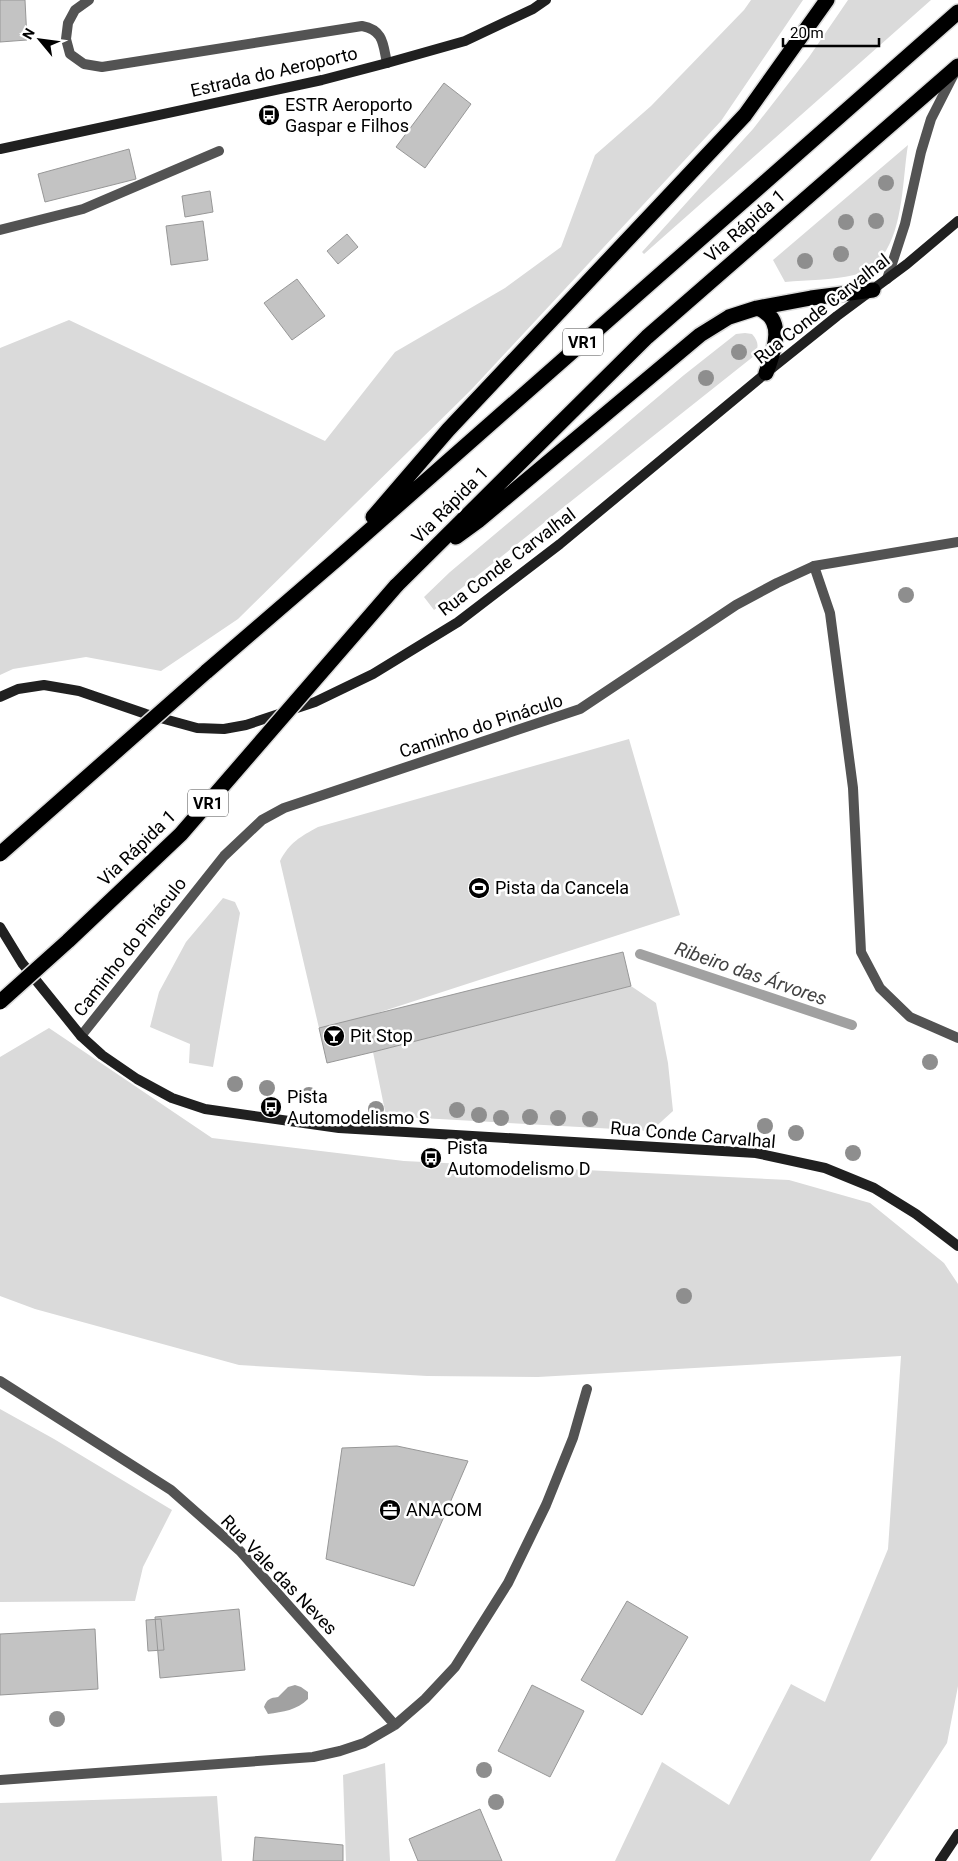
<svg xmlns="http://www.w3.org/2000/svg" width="958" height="1861" font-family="Roboto,sans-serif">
  <rect width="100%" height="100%" fill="#fff"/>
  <path fill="#dadada" d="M751,0h52l-82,121 -250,269 -233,229 -77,52 -75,-14 -73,12 -13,6v-327l69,-28 256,121 70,-89 110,-64 56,-41 34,-92 56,-49 93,-96z
    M848,0h83l-287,254 -2,-2 111,-123 56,-72z
    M908,145c-7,41 -3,118 -54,130 -22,5 -47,5 -69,7l-12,-22z
    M745,333l7,1c7,8 7,13 2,22l-320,254 -10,-13 26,-25 234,-197 52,-41z
    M629,739l51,176 -318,103 -43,10 -39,-167c10,-19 20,-24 38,-34z
    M223,898l12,4 5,11 -27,154 -24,-4 1,-19 -40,-17 9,-35 27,-50z
    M631,986l25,17 12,60 5,48 -22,20 -265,-15 -13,-64z
    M49,1028l163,110 192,23 385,19 81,23 74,60 14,21v402l-11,57 -77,118h-255l47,-99 67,43 62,-121 34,18 63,-153 13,-193 -363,21 -111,-1 -188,-11 -204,-56 -35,-13v-239z
    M0,1409l54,30 118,71 -29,57 -8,34 -135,1z
    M385,1763l5,98h-44l-3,-86z
    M217,1796l5,65h-222v-58z"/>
  <path fill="#a1a1a1" d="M295,1685l6,2 7,5v7c-11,11 -25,13 -40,15l-4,-7c3,-8 6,-9 14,-10l10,-10z"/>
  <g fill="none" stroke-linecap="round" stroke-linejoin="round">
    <path stroke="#a1a1a1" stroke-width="10" d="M640,954l212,71"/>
  </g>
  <path fill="#c3c3c3" stroke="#979797" d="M0,0h25l2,40 -27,2z
    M444,83l27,21 -46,64 -29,-21z
    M129,149l7,30 -91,23 -7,-28z
    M210,191l3,21 -28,5 -3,-21z
    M203,221l5,39 -37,5 -5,-39z
    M347,234l11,13 -20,17 -11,-13z
    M297,279l28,37 -33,24 -28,-37z
    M623,952l8,34 -258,66 -46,11 -8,-35z
    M397,1446l71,15 -54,125 -88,-27 16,-111z
    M627,1601l61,36 -46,78 -61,-35z
    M239,1609l6,61 -85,8 -5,-61z
    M161,1619l3,31 -16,1 -2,-31z
    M95,1629l3,60 -98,6v-61z
    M532,1685l52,26 -34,66 -52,-26z
    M480,1809l22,52h-84l-9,-22z
    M255,1837l88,8v16h-90z"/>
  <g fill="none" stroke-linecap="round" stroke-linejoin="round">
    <g stroke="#dbdbdb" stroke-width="18">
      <path id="highway" d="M757,308c30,10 17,43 9,65
        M373,517l75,-87 297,-315 82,-115
        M456,537l22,-16 222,-186 29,-18 28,-9 54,-10 62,-8
        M396,586l251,-249 311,-271
        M206,672l131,-113 621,-547"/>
    </g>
    <path stroke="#535353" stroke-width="10" d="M89,0l-14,10 -7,13 -2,16 4,15 14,10 18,3 260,-41c22,4 21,19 25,37
      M0,230l83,-21 136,-58
      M887,279l18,-55 16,-72 10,-33 24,-47
      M814,566l16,47 23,175 8,164 19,36 30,29 48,21"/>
    <path stroke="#535353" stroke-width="10" d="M81,1036l143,-180 38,-36 22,-12 296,-99 156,-104 41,-22 37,-17 144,-24
      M0,1381l171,109 69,61 155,174
      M0,1780l313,-23 27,-6 24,-8 31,-18 30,-26 30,-32 53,-84 38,-78 27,-67 14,-49"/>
    <path stroke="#202020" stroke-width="10" d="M0,149l322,-69 65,-17 78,-22 68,-32 13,-9
      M0,697l18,-8 26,-4 35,6 67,23 51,14 27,1 22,-4 69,-23 58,-28 85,-52 102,-78 206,-171 71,-57 70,-52 51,-43
      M0,927l22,36 59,73 21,19 35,24 35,19 33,11 134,19 417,25 69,15 49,20 42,26 42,32
      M940,1861l18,-27"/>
    <use href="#highway" stroke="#000" stroke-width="15"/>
    <g stroke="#dbdbdb" stroke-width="18" stroke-linecap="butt">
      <path id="highway-bridge" d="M0,854l206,-182
        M0,1002l68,-61 113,-107 215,-248"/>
    </g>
    <use href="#highway-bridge" stroke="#000" stroke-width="15"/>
  </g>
  <g fill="#8e8e8e">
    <circle cx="886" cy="183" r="8"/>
    <circle cx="876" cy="221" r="8"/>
    <circle cx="846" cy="222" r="8"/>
    <circle cx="841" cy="254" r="8"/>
    <circle cx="805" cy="261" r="8"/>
    <circle cx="739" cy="352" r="8"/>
    <circle cx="706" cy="378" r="8"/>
    <circle cx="906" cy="595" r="8"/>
    <circle cx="930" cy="1062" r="8"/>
    <circle cx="235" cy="1084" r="8"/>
    <circle cx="267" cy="1088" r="8"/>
    <circle cx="309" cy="1095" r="8"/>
    <circle cx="376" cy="1109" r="8"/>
    <circle cx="457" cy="1110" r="8"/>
    <circle cx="479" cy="1115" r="8"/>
    <circle cx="530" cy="1117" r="8"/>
    <circle cx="501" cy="1118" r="8"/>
    <circle cx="558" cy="1118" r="8"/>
    <circle cx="590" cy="1119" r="8"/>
    <circle cx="765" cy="1126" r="8"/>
    <circle cx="796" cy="1133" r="8"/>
    <circle cx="853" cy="1153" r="8"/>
    <circle cx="684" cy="1296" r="8"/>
    <circle cx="57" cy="1719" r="8"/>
    <circle cx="484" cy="1770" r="8"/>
    <circle cx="496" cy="1802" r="8"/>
  </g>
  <defs>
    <g id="bus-disc" transform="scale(1.125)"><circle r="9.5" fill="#000" stroke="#fff"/><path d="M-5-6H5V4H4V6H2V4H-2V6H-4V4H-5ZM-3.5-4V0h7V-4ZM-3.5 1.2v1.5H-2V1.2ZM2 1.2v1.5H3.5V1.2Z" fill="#fff"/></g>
    <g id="stadium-disc" transform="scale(1.125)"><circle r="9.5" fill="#000" stroke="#fff"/><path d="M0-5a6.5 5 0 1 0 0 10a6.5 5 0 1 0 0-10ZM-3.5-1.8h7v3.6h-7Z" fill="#fff"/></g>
    <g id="bar-disc" transform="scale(1.125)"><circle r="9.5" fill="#000" stroke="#fff"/><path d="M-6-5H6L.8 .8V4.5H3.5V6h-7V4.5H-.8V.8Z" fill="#fff"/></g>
    <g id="office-disc" transform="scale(1.125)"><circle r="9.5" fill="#000" stroke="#fff"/><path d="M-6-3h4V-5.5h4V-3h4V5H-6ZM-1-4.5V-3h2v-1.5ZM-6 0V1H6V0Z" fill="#fff"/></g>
  </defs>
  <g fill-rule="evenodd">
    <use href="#bus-disc" x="269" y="115"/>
    <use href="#stadium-disc" x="479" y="888"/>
    <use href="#bar-disc" x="334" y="1036"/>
    <use href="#bus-disc" x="271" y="1107"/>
    <use href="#bus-disc" x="431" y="1158"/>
    <use href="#office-disc" x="390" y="1510"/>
  </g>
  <g text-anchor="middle" stroke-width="5" stroke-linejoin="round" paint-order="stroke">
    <g fill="#fff" stroke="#4c4c4c" stroke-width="1">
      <rect x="563" y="328.5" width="40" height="27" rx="4"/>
      <rect x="188" y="789.5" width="40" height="27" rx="4"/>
    </g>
    <g font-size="16" font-weight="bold" fill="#000">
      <text x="583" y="348">VR1</text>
      <text x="208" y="809">VR1</text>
    </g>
    <g font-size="18" fill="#000" stroke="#fff">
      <text transform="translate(274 72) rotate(-13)" y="6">Estrada do Aeroporto</text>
      <text transform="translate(745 226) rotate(-41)" y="6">Via Rápida 1</text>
      <text transform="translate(822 309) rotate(-38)" y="6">Rua Conde Carvalhal</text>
      <text transform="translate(450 505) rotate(-45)" y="6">Via Rápida 1</text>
      <text transform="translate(507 562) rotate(-37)" y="6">Rua Conde Carvalhal</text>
      <text transform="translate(481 726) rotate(-18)" y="6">Caminho do Pináculo</text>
      <text transform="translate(137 848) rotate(-44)" y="6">Via Rápida 1</text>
      <text transform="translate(130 947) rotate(-52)" y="6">Caminho do Pináculo</text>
      <text transform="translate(693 1135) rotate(5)" y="6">Rua Conde Carvalhal</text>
      <text transform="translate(279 1575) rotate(46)" y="6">Rua Vale das Neves</text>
    </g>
    <g font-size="18" fill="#000" stroke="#fff" text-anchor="start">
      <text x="285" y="111">ESTR Aeroporto<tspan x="285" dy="21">Gaspar e Filhos</tspan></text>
      <text x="495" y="894">Pista da Cancela</text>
      <text x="350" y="1042">Pit Stop</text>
      <text x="287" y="1103">Pista<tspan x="287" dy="21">Automodelismo S</tspan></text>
      <text x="447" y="1154">Pista<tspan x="447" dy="21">Automodelismo D</tspan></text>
      <text x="406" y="1516">ANACOM</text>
    </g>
    <g font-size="19" font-style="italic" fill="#424242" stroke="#fff">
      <text transform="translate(751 973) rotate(19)" y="7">Ribeiro das Árvores</text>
    </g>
  </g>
  <g transform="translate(40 40) rotate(299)" stroke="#ffffff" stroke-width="4" paint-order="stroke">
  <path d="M0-4L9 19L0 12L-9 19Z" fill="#000000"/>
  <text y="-8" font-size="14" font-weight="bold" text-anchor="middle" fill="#000000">N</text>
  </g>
  <path d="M783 38v8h96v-8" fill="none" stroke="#000000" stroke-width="2.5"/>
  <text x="790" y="38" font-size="15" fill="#000000" stroke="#ffffff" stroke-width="4" paint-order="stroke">20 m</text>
</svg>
